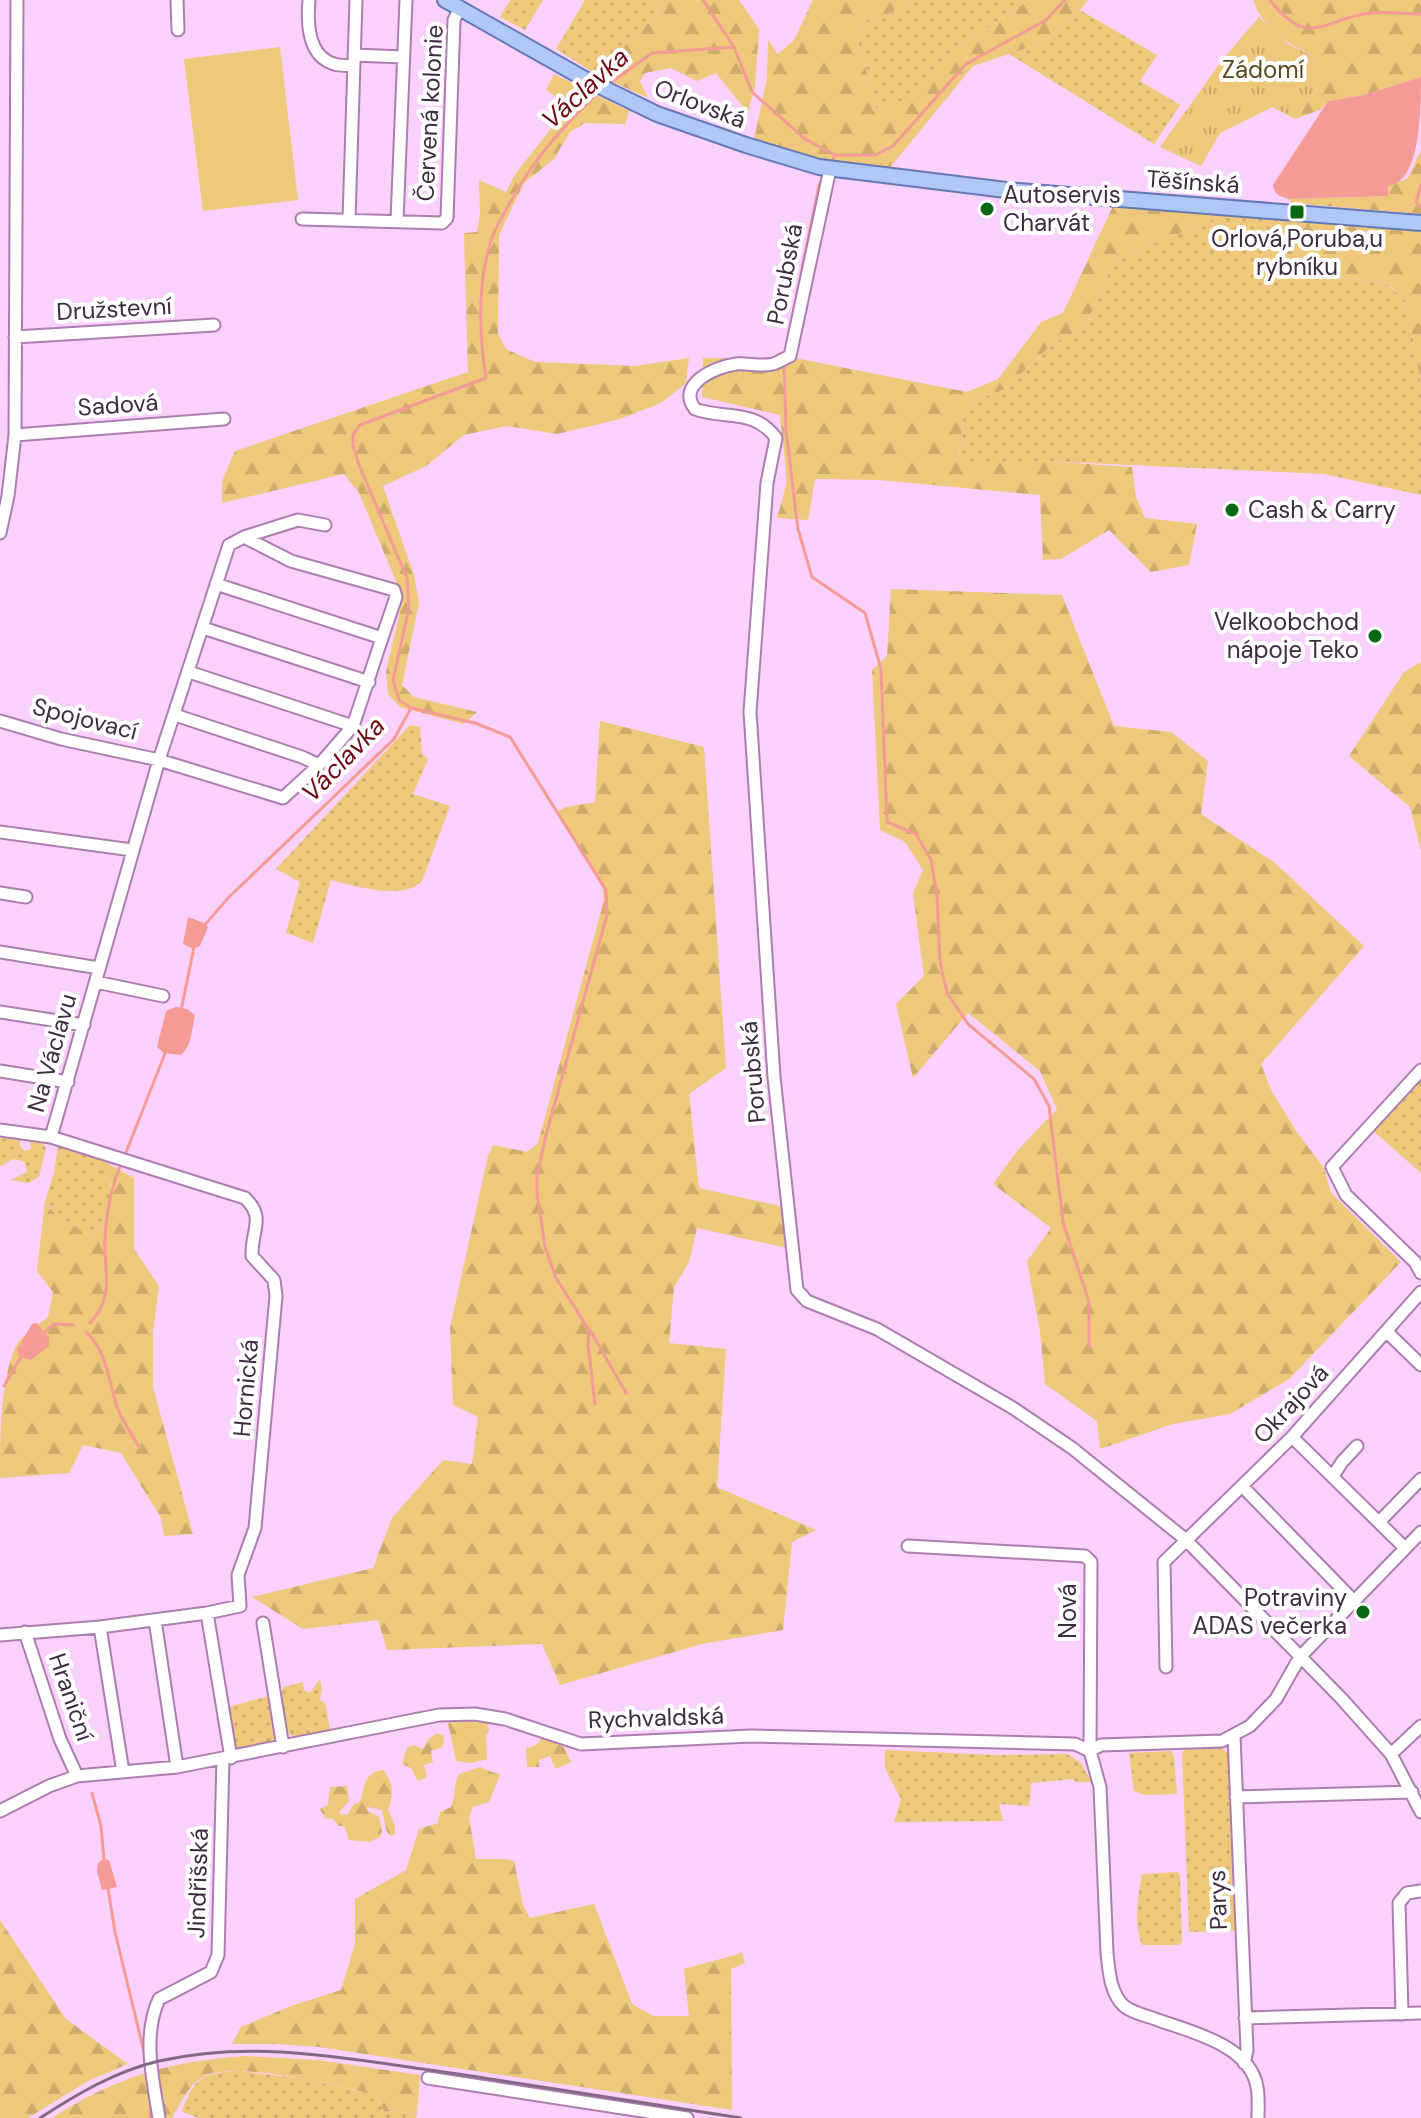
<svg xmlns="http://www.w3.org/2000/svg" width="1421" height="2118" font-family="'DM Sans',sans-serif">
  <defs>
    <pattern id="grass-dots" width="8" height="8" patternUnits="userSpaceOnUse" patternTransform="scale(2)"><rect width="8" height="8" fill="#eec87b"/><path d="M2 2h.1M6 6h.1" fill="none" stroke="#cdac6c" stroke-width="1.8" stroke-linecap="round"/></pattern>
    <pattern id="forest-firs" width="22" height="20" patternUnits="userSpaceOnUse" patternTransform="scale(2)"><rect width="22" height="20" fill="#eec87b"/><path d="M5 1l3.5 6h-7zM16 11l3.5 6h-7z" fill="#cdac6c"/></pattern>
    <pattern id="park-tufts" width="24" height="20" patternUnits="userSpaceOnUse" patternTransform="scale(2)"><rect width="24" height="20" fill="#eec87b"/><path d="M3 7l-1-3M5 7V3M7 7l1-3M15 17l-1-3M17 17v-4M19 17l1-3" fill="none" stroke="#cdac6c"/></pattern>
  </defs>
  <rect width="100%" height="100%" fill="#fad1fd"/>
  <path fill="url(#grass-dots)" d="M510,0h33l-18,30 -25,-13z
    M585,0h74l-1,14 -62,60 -40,-25z
    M912,0h117l-75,50 -44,48 -33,12 -20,-71 7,-18 26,-8z
    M1080,10l77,45 -17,26 40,24 -26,39 -145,-90 33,-11z
    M1223,215l56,4 -16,22 8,28 115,14 20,18 15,83v111l-97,-21 -281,-13 -85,4 7,-61 40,-15 47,-45 30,-16 17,-30 14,-37z
    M410,725l10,2 2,26 6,6 -15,35 37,12 -28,75c-18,20 -68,5 -91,-1l-18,63 -27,-10 14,-51 -24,-13z
    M1421,1076v97l-51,-45z
    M13,1137l7,2 -1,5 5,7 7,-2 -1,-9 11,2 5,6 -7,29 -11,6 -17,-3 16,-8 -3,-10c-16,-7 -12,1 -24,4v-28z
    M58,1146l38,9 4,4 2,14 9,13 1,9 -8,27 -14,15 -34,-21 -11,-15 9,-28z
    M320,1679l2,11 -2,9 6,6 4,25 -31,7 -9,-2 -6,-11 -4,-30 4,-7 19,-5 1,8 6,3z
    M273,1695l3,43 -9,6 -32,4 -8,-41z
    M1221,1748l10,7 5,176 -47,1 -7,-179 2,-3z
    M885,1750l110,5 72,-1 13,8 12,20h-16l-3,-3 -42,4 -2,23 -30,-2 4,17 -109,1 7,-23 -16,-31z
    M1171,1751l3,5 3,38 -32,1 -11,-4 -5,-38z
    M1177,1872l3,3 2,67 -4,3h-36c-9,-23 -4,-47 0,-71z
    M241,2071l63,8 73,16 7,16 33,2 -1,5h-217l-17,-6c12,-36 22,-40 59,-41z"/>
  <path fill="url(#forest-firs)" d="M659,0h80l20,29 -4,57 -7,27 -32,-40 -19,8 -26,-13 -26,5 -5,8 8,17 -52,-24 62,-60z
    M813,0h99l-22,13 -26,8 -7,18 20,71 33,-13 44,-47 75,-50h59l-8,10 -38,33 -69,23 -85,104 -77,-13 -57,-17 13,-62 1,-38 10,14 16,-14z
    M1253,0h168v77l-57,18 -36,6 -8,9 -25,9 24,-34 -1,-26c-27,-14 -55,-29 -65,-59z
    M554,74l75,37 -4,13 -40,-1 -15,9 -16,27 -30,24 -25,52 -1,98 8,16 29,13 100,4 54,-8 -3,25 -25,20 -41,16 -63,15 -51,-8 -42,9 -38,31 -43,20 31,89 5,28 -17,82 12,12 63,15 -13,12 -64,-17 -12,-13 -2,-22 17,-74 -44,-105 -15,-19 -122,29v-22l13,-30 233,-79 -4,-139 13,-1 3,-18 -1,-34 27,12 10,-19 53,-67 -23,-16z
    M1421,150v64l-130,-11 -2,-4 99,-3v-10l20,-8z
    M1113,206l110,9 -110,46 -14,37 -17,30 -30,16 -47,45 -40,15 -7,60 85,-3 89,6 4,30 9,21 52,6 -8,41 -38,7 -42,-42 -48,29 -18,1 -3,-65 -161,-15 -64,-1 -7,41 -31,-2 10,-36 -7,-67 -78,-18 1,-39 97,1 167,33 31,-13 43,-57 22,-9z
    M1279,219l142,12v153l-15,-83 -19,-18 -116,-14 -8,-28z
    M891,589l171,6 52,131 57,6 37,29 -7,53 74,49 89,83 -103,118 10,26 25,41 28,37 7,25 70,69 -112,117 -59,35 -57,10 -73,25 -3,-28 -52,-37 -5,-52 -13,-71 24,-33 -58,-44 24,-33 40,-42 -17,-38 -72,-58 -55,65 -17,-74 28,-28 -11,-83 10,-23 -18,-28 -25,-12 -8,-160 15,-14z
    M1421,662v188l-11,-43 -61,-51 55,-84z
    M600,721l104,26 22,321 -37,26 10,94 85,19 3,41 -90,-20 -8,34 -15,25 -5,56 57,6 -9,138 99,43 -24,12 -9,88 -81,14 -142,41 -18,-41 -155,6 -9,-30 -75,9 -51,-32 121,-29 19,-50 51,-58 29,4 6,-47 -25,-12 -3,-77 38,-172 5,-11 34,7 11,-9 66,-243 -2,-13 -46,-75 10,-5 29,-5z
    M100,1159l34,19v71l25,37 -6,46v55l40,147 -29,2 -3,-18 -40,-65 -38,-8 -14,28 -69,5c0,-41 0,-103 18,-136 8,-9 20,-17 30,-25l5,-25 -16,-21 8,-70c10,18 29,24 45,36l14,-15 8,-27 -1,-10 -9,-12z
    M476,1719l11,3 2,9 -3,4 1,24 -16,4 -15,-2 -8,-38z
    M437,1733l7,3 -1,11 -12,4 2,11 -9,3 3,12 -9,4 -7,-13 -9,-4 5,-16 7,-3 9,4 6,-10z
    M541,1737l23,10 7,15 -15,7 -6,-13 -11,4v7h-12l-1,-18 12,-5z
    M480,1767l20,8 -11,27 -16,5 -4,10 7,42h30l8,2 9,44 7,13 64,-14 38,100 21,12h36l-5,-47 58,-16 3,10 -14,6 1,141 -413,-63 -42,-3h-45l9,-17 50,-21 50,-16 14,-46v-45l51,-29 13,-41 19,-6 2,-11 11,-5c5,-11 2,-22 8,-33z
    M383,1770c10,10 11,27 5,39l7,17v8l-4,2 -4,-4 -5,-22 -15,-3 1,4 11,6 3,14 -2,6 -11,5 -20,-2 -5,-14h-5l-6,-7 -8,-1 -5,-9 8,-4 2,-18 17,-1 2,15 -10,11 2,3 7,-1 5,-9 7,-3c5,-15 3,-29 23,-32z
    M0,1920l66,99 62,45 -40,17 -60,37h-28z
    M246,2056l72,4 102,15 -3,38 -33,-2 -7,-16c-36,-8 -148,-37 -176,-17 -14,9 -21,27 -29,40h-120c63,-41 119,-57 194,-62z"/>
  <path fill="url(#park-tufts)" d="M1259,17l31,28 28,14 1,26 -24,34 -22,-12 -53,26 -19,33 -41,-19 63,-88z"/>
  <path fill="#eec87b" d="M280,47l18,153 -95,11 -19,-152z"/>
  <path fill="#f59b95" d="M1421,77c0,31 0,106 -33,109v10l-99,3c-9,-3 -15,-4 -16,-14l55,-84 36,-6z
    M188,917l16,6 4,4 -8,19 -7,3 -10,-5z
    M176,1007l11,2 8,6c-3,13 -3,31 -14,40l-17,-2 -7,-6 9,-36z
    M37,1323l12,15v8l-18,14 -12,-3 -2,-8 15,-25z
    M103,1859l6,1 8,27 -15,3 -5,-19 1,-8z"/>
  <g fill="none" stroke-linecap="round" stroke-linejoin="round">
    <path stroke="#f59b95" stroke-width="3" d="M703,0l31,47 18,45 53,47 30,16h40l18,-9 73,-82 80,-44 19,-20
      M1270,0c39,50 52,19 100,13 16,-2 35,1 51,1
      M609,84l43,-31 82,-6
      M830,165l5,-10
      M1421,185l-5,17 5,5
      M788,339l31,-154 4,-7
      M784,362l2,69 12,98 14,48 53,36 16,56 6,153 29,12 15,26 6,35 3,67 7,31 21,31 66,55 15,27 14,116 26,80v45
      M411,708l64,15 35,14 96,153 1,25 -61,220 -9,41v18l8,53 11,31 33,52 -1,14 7,60
      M203,927l25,-29 166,-159 17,-31 -12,-8 -6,-20 16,-72 -2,-30 -48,-113 -6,-19v-11l7,-10 126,-47c-7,-45 -9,-96 6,-140 3,-10 9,-19 14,-28 24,-47 56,-83 94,-119
      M181,1011l13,-64
      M125,1155l41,-104
      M90,1323c25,-27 14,-50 15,-82 1,-27 6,-54 17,-79
      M590,1330l36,63
      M86,1332c22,21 22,48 31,75 5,14 15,27 22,40
      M44,1333l9,-9 20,1
      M4,1386l18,-31
      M92,1793l9,33 3,34
      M108,1888l7,44 30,124
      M150,2118l1,-19"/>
    <g stroke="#ac7db0" stroke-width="15">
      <path id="minor" d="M177,0l1,30
        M309,0c-2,22 -2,56 25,64 6,2 14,1 20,2
        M354,55l49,2
        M830,169l-40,187c-5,2 -11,6 -17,8 -12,3 -25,-1 -37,0 -22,3 -60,21 -41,45 31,11 59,-1 81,29l-9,45 -17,229 24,365 23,213 10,11 70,28 136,79 59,40 113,91 156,159 50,56 30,58
        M302,219l140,4 5,-5 7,-198 6,-12
        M349,219l7,-219
        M397,221l9,-221
        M15,337l199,-12
        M15,435l209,-16
        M0,533l8,-37 7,-61 2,-435
        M244,537l54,-17 27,5
        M203,628l166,54
        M189,672l164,54
        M175,715l127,42 17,8
        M0,721l61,18 98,21 124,38 36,-33 34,-39 29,-88 -166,-54
        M0,832l132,18
        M0,893l26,4
        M0,952l99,16
        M96,982l67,14
        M0,1012l84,13
        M1421,1070l-89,97 14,28 69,67 6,11
        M0,1071l68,11
        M0,1130l51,7 194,61c21,20 6,32 7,58l22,24 2,16 -21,232 -17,47 2,31 -33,7 -107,14 -100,8
        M51,1137l108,-377 70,-215 15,-8 47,24 103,29 2,7 -14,41
        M1387,1332l34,33
        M1292,1437l113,111
        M1333,1476l9,-14 15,-16
        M1242,1486l111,114
        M1379,1522l42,-43
        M908,1546l177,10 6,6 -1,189 11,-6 121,-4 28,-15 26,-27 24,-42 121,-125
        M207,1613l24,145
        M155,1620l22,147
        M263,1623l20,124
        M100,1627l23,145
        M25,1632l35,107 17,37
        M1166,1667l-2,-105 128,-125 129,-145
        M1234,1736l13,314 -3,13
        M1391,1754l30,-28
        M1236,1797l176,-5
        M0,1811l49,-25 28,-10 100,-9 262,-52 36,-1 30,5 76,25 170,-8 324,8 15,7 10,36 7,166c2,18 3,40 17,53 8,7 24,10 34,14 33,12 92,25 99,67 2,10 1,21 1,31
        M1402,2014l-3,-111 8,-10 14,-2
        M1245,2018l176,-5
        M428,2078l259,40
        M159,2118c-6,-38 -17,-82 0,-119l52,-27 7,-17 5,-196"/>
    </g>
    <g stroke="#6679b5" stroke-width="18">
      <path id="major" d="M445,0l138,78 74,36 89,31 73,22 187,23 415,33"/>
    </g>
    <use href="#minor" stroke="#fff" stroke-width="11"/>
    <use href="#major" stroke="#b0c8f8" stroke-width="14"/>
    <path stroke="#846886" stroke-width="3" d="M40,2118c37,-24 76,-47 119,-57 92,-21 180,-4 271,9 104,15 207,32 311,48"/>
  </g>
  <g fill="#086914" stroke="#fff" stroke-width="3">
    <circle cx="987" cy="209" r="8"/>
    <rect x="1289" y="204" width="16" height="16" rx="4"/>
    <circle cx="1232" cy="510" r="8"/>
    <circle cx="1375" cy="636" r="8"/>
    <circle cx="1363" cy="1612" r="8"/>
  </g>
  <g text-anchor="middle" stroke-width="8" stroke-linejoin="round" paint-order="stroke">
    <g font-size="24" fill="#5d491d" stroke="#fff">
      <text x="1263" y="78">Zádomí</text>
    </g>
    <g font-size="24" fill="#3f2b41" stroke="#fff">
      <text transform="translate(700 104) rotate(21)" y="8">Orlovská</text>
      <text transform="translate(430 113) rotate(-87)" y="8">Červená kolonie</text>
      <text transform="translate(1193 182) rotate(4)" y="8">Těšínská</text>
      <text transform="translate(785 274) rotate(-79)" y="8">Porubská</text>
      <text transform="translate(114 309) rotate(-3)" y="8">Družstevní</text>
      <text transform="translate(118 405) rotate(-4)" y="8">Sadová</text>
      <text transform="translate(85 719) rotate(14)" y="8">Spojovací</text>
      <text transform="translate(52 1053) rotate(-74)" y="8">Na Václavu</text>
      <text transform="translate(753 1072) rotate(-95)" y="8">Porubská</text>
      <text transform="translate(246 1388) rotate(-85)" y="8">Hornická</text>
      <text transform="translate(1291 1404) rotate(-47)" y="8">Okrajová</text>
      <text transform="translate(1068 1611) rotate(-90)" y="8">Nová</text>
      <text transform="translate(71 1697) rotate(71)" y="8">Hraniční</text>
      <text transform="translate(656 1718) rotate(-2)" y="8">Rychvaldská</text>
      <text transform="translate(198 1883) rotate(-88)" y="8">Jindřišská</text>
      <text transform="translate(1218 1900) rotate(-92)" y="8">Parys</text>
    </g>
    <g font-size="24" fill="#3f2b41" stroke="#fff" text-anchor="start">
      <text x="1003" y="203">Autoservis<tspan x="1003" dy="28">Charvát</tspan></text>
      <text x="1297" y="247" text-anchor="middle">Orlová,Poruba,u<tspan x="1297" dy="28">rybníku</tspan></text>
      <text x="1248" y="518">Cash &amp; Carry</text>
      <text x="1359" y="630" text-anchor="end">Velkoobchod<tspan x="1359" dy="28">nápoje Teko</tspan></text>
      <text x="1347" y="1606" text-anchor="end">Potraviny<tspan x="1347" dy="28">ADAS večerka</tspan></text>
    </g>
    <g font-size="26" font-style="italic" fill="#6f0713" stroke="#fff">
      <text transform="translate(585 88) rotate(-42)" y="9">Václavka</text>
      <text transform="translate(343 759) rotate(-46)" y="9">Václavka</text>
    </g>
  </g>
</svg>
